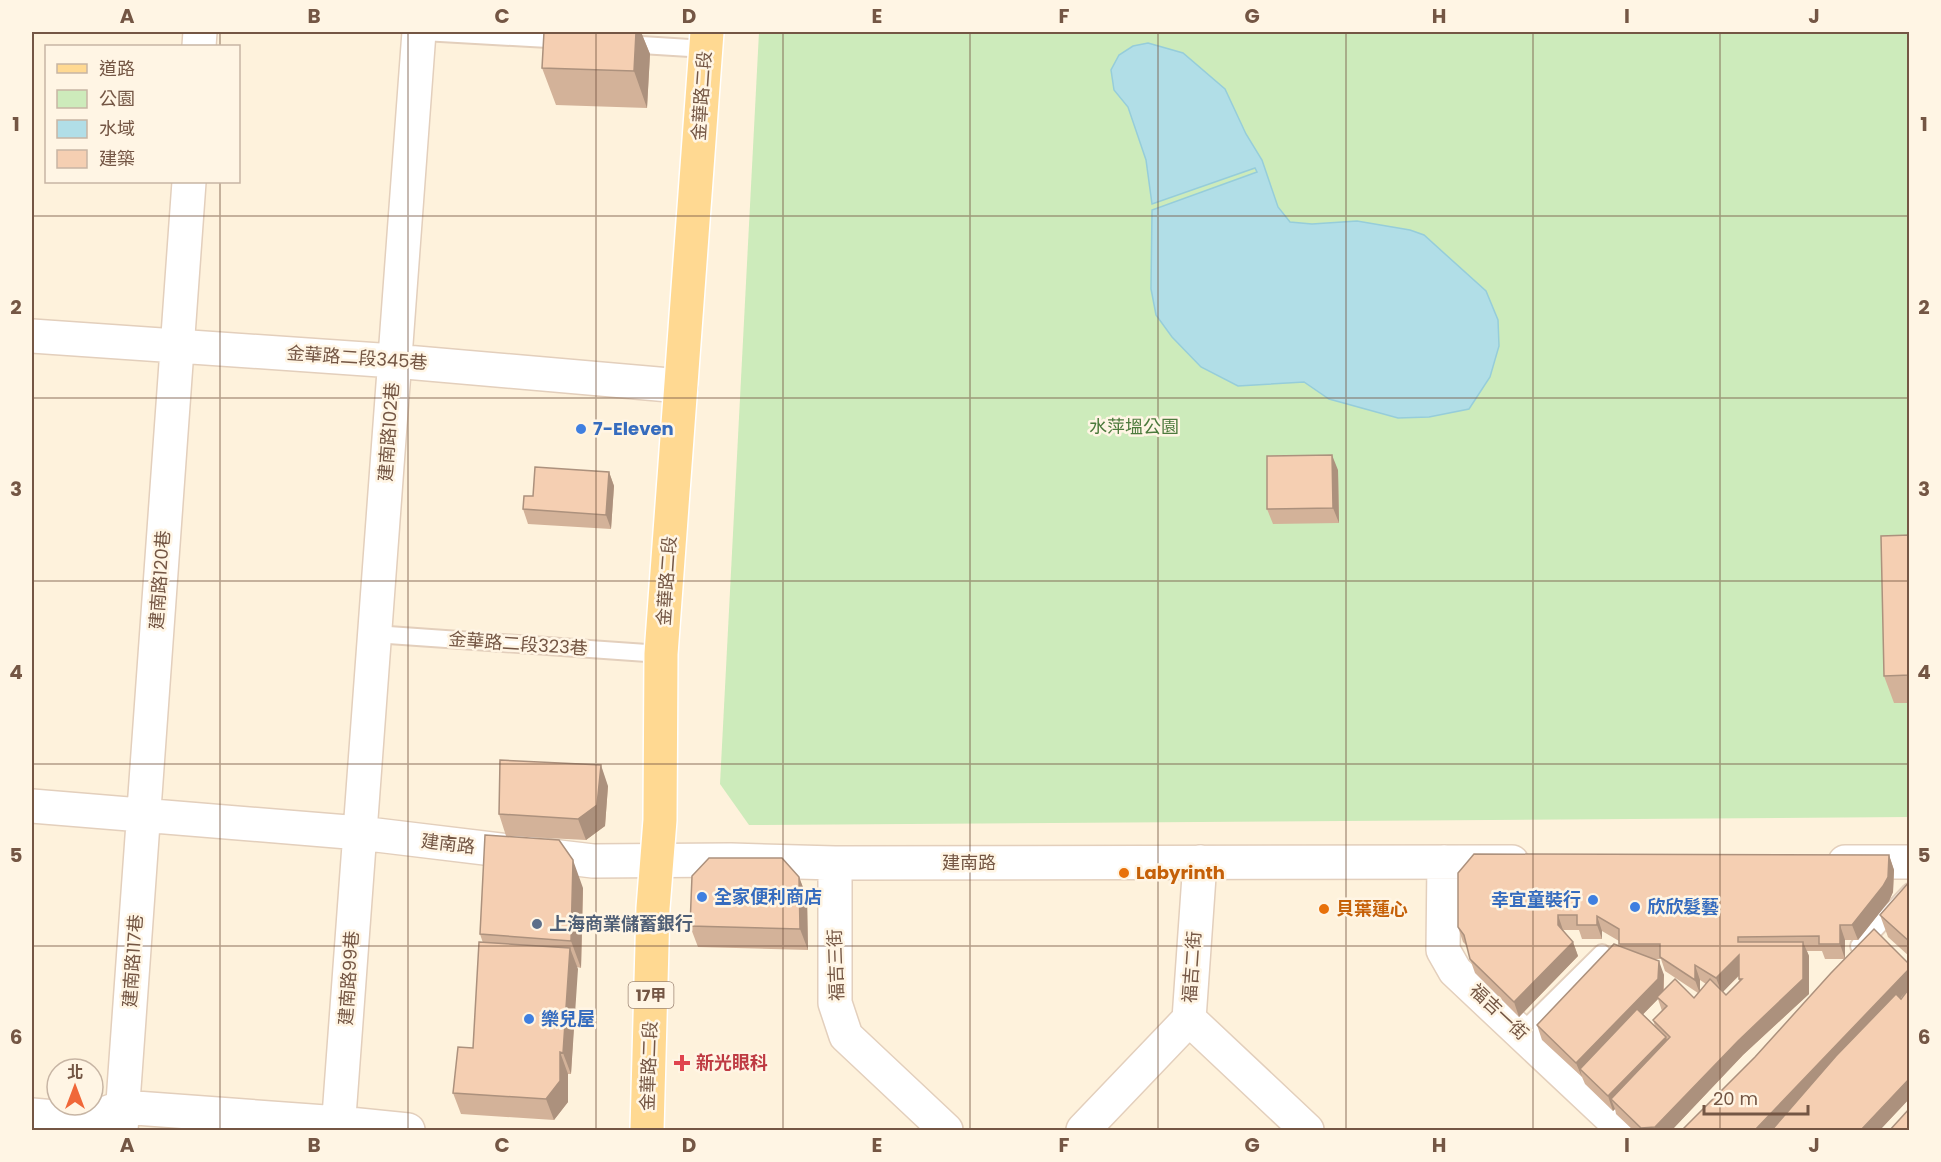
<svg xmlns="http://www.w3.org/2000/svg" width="1941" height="1162" font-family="Poppins,'Noto Sans TC',sans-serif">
  <rect width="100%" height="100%" fill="#fef2dc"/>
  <path fill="#cdebbb" d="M759,32h1150v785l-1160,8 -29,-41z"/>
  <path fill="#b1dee7" stroke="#96cdda" stroke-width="1.5" d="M1148,43l35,10 42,36 21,45 16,26 16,47 12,15 22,2 45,-3 53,9 14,5 62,56 12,29 1,26 -9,31 -21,32 -40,8 -31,1 -69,-19 -25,-17 -66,4 -37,-19 -29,-30 -16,-22 -5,-26 1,-79 105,-38 -2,-4 -103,36 -6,-44 -18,-53 -14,-17 -3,-20 8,-15 14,-9z"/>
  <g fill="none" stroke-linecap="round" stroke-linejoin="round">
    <g stroke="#e3cfbc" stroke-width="20">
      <path id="service" d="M423,32l143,8
        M625,44l81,5
        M374,634l287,20
        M1859,946l51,-54
        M1521,1033l81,-80"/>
    </g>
    <g stroke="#e3cfbc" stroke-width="36">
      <path id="minor" d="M199,46l1,-14
        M32,336l362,25 287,25
        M32,806l328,27 233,28 138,-1 104,3 677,-1
        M1200,862l-11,157 118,111
        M1444,862l-1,88 12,21 169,159
        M1845,862h65
        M835,863v140l11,33 100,94
        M32,1115l56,5 34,-13 217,16 69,7
        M121,1130l68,-948
        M338,1130l81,-1098
        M1083,1130l106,-111"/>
    </g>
    <g stroke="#fff" stroke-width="36">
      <path id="primary" d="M647,1130l6,-222 7,-88 1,-166 46,-622"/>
    </g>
    <use href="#service" stroke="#fff" stroke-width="16"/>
    <use href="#minor" stroke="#fff" stroke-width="33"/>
    <use href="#primary" stroke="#ffd992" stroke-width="33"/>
  </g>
  <path fill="#d3b299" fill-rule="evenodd" d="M544,32h97l9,22 -3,54 -91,-3 -14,-37z
    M1338,470l1,53 -66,1 -6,-15z
    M609,472l5,14 -3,43 -83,-5 -5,-15 10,-13z
    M1910,535v168h-16l-10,-27z
    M608,786l-3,40 -19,14 -80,-4 -7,-22z
    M1889,855l5,15 -1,22 -4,9 -31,39h-13v19l65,6v23l-10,10 10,100 -31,33h-198l74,-74 89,-98h-19l-3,-8h-15l2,5v38l-66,61 -72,76h-37l-18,-17 -1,-5 -2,2 -28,-27 -3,-7 -40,-37 -5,-15 83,-79 -1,-5 -17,-10v8h-20l-3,-9h-16l10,12 5,14 -59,61 -44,-44 -5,-14 -3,-13 -4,-4 -5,-15zM1655,959h6l4,12 33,22 -4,5 -30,-8v-15zM1739,976v5l-13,14 -3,-4zM1700,980l6,4 -6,7zM1658,999l4,12 -9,9 2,6 -12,-12z
    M799,877l8,21 1,52 -110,-3 -8,-21z
    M1910,881v76l-22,-20 -8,-22z
    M583,888l-2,80 -4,-1 -6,107h-3v28l-14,18 -93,-6 -8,-21 20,-45 10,-105 -3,-9z"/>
  <path fill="#ac917d" d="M636,32h5l9,22 -3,54 -13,-37z
    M1332,455l6,15 1,53 -6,-15z
    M609,472l5,14 -3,43 -5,-14z
    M601,765l7,21 -3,40 -19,14 -8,-21z
    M1889,855l5,15 -1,22 -4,9 -31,39 -6,-15z
    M573,860l10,28 -2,80 -10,-27z
    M799,877l8,21 1,52 -8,-21z
    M1558,915l5,15 1,10 -6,-15z
    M1597,916l5,15v8l-5,-14z
    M1840,925l5,15v19l-5,-15z
    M1573,942l5,14 -59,61 -5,-15z
    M1803,942l6,14v38l-66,61 -72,76h-15l-1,-4z
    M570,948l8,21 -7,105 -8,-21z
    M1739,955l5,15 -22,23 -6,-15z
    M1659,961l5,14 -1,19 -6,3 1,2 -73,75 -5,-5 2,8 -6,-14z
    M1695,965l5,15v14l-5,-14z
    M1910,968v20l-137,143h-19z
    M1666,1037l5,14 -60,48 4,10 -2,2 -5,-15z
    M560,1052l8,22v28l-14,18 -8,-21z
    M1910,1078v20l-31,33h-19z"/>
  <path fill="#f5cfb2" stroke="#ac917d" stroke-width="1.5" d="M544,32h92l-2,39 -92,-3z
    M1332,455l1,53 -66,1v-53z
    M535,467l74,5 -3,43 -83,-6 1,-13h9z
    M1910,535v140l-26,1 -3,-140z
    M500,760l101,5 -4,40 -19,14 -79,-5z
    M485,835l74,5 14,20 -2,81 -91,-7z
    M1474,854l415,1 -1,22 -5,9 -31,39h-12v19h-21v-8l-81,1v5h65v37l-65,62 -83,86 -14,1 -30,-29 59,-62 -17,-17 14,-14 -10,-9 18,-18 19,19 16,-19 16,16 16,-16h-3v-24l-23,23 -21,-13v15l-35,-23v-13h-41v-15l-22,-13v9h-20v-10h-19v10l15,17 -59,60 -44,-43 -6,-24 -6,-8v-54z
    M709,858h73l17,19 1,52 -110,-3 2,-50z
    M1910,881v61l-30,-27z
    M1874,929l36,36v3l-156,163h-73l74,-74 76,-84z
    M479,942l91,6 -7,105 -3,-1v29l-14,18 -93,-6 5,-46 15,1z
    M1614,944l45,17 -1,18 -82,84 -39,-38z
    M1908,990h2v88l-50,53h-89l65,-75 60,-62 5,5z
    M1637,1009l29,28 -58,59 -28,-27z
    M1910,1108v23h-21z"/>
  <path fill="none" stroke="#745644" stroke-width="1.5" stroke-opacity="0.55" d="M220,32v14M408,32v1098M596,32v1098M783,32v1098M970,32v1098M1158,32v1098M1346,32v1098M1533,32v1098M1720,32v1098M220,182v948M32,216h1878M32,398h1878M32,581h1878M32,764h1878M32,946h1878"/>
  <g fill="#3f7fe0" stroke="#fff5e4" stroke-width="2">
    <circle cx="581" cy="429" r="6"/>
    <circle cx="702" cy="897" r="6"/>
    <circle cx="1593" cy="900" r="6"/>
    <circle cx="1635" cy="907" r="6"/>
    <circle cx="529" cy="1019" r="6"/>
  </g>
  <g fill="#e8710a" stroke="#fff5e4" stroke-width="2">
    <circle cx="1124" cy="873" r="6"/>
    <circle cx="1324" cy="909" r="6"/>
  </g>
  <circle fill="#5c6f8a" stroke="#fff5e4" stroke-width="2" cx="537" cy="924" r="6"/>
  <path fill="#e0444e" stroke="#fff5e4" stroke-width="2" d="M679 1054h6v6h6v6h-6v6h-6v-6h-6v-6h6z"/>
  <g text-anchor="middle" stroke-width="5" stroke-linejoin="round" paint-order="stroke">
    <rect fill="#fff5e4" stroke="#9e8674" stroke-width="1.5" x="628.5" y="982" width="45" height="26" rx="4.5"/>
    <g font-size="16" font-weight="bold" fill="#745644">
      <text x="651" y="1001">17甲</text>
    </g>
    <g font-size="18" fill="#745644" stroke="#fff5e4">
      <text transform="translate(702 96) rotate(-86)" y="6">金華路二段</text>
      <text transform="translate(357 358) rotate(4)" y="6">金華路二段345巷</text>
      <text transform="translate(389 432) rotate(-86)" y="6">建南路102巷</text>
      <text transform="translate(160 580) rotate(-86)" y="6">建南路120巷</text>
      <text transform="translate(667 581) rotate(-86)" y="6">金華路二段</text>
      <text transform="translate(518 644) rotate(4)" y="6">金華路二段323巷</text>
      <text transform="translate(448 844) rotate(7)" y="6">建南路</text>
      <text x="969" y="869">建南路</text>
      <text transform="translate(133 961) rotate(-86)" y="6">建南路117巷</text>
      <text transform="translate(836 965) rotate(-92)" y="6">福吉三街</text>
      <text transform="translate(1192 967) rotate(-86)" y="6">福吉二街</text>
      <text transform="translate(349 978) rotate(-86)" y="6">建南路99巷</text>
      <text transform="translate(1499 1012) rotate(43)" y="6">福吉一街</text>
      <text transform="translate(649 1066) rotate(-88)" y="6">金華路二段</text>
    </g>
    <g font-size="18" fill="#4c7a3c" stroke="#fff5e4">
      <text x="1134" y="433">水萍塭公園</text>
    </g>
    <g font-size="18" font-weight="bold" fill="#366cbe" stroke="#fff5e4" text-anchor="start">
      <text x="593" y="435">7-Eleven</text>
      <text x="714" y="903">全家便利商店</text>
      <text x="1581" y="906" text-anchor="end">幸宜童裝行</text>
      <text x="1647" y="913">欣欣髮藝</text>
      <text x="541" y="1025">樂兒屋</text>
    </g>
    <g font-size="18" font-weight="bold" fill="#c56008" stroke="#fff5e4" text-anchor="start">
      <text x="1136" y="879">Labyrinth</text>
      <text x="1336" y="915">貝葉蓮心</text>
    </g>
    <g font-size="18" font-weight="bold" fill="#4e5e75" stroke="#fff5e4" text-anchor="start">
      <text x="549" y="930">上海商業儲蓄銀行</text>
    </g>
    <g font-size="18" font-weight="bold" fill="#be3a42" stroke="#fff5e4" text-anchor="start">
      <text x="696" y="1069">新光眼科</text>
    </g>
  </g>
  <rect width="1941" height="1162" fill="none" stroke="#fff5e4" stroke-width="66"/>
  <rect x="45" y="45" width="195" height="138" fill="#fff5e4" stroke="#c7b5a4" stroke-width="1.5"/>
  <rect x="57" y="64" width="30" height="9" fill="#ffd992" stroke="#c7b5a4" stroke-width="1.5"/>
  <text x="99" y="75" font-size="18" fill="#745644">道路</text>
  <rect x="57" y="90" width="30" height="18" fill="#cdebbb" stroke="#c7b5a4" stroke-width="1.5"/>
  <text x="99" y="105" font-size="18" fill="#745644">公園</text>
  <rect x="57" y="120" width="30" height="18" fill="#b1dee7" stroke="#c7b5a4" stroke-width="1.5"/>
  <text x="99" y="135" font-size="18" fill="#745644">水域</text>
  <rect x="57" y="150" width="30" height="18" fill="#f5cfb2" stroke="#c7b5a4" stroke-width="1.5"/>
  <text x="99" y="165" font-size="18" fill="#745644">建築</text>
  <g transform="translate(75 1087)"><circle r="28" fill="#fff5e4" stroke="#c7b5a4" stroke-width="1.5"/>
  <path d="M0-4.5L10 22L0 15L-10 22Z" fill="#f06739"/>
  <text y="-9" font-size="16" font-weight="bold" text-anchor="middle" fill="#745644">北</text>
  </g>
  <path d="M1704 1105v9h104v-9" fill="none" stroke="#745644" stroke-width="3"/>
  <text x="1713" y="1105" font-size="18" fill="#745644" stroke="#fff5e4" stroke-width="4.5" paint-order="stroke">20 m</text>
  <rect x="33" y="33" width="1875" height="1096" fill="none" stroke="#745644" stroke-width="2"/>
  <g font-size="20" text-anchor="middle" font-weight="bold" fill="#745644">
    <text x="127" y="23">A</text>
    <text x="314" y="23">B</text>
    <text x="502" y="23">C</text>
    <text x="689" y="23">D</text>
    <text x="877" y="23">E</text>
    <text x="1064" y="23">F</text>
    <text x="1252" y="23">G</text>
    <text x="1439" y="23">H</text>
    <text x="1627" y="23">I</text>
    <text x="1814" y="23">J</text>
    <text x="16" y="131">1</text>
    <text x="1924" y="131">1</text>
    <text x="16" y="314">2</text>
    <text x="1924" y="314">2</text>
    <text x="16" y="496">3</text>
    <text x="1924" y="496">3</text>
    <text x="16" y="679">4</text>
    <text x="1924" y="679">4</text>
    <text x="16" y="862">5</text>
    <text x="1924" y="862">5</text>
    <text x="16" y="1044">6</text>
    <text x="1924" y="1044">6</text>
    <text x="127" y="1152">A</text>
    <text x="314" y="1152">B</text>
    <text x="502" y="1152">C</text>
    <text x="689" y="1152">D</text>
    <text x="877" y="1152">E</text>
    <text x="1064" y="1152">F</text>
    <text x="1252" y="1152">G</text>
    <text x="1439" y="1152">H</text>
    <text x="1627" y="1152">I</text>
    <text x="1814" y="1152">J</text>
  </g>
</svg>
